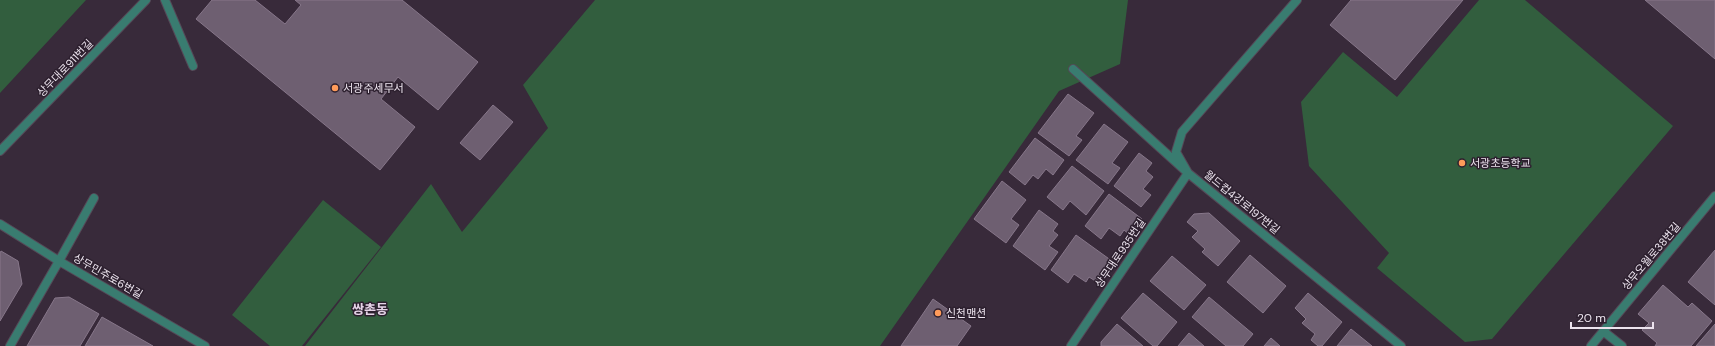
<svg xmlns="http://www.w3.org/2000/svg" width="1715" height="346" font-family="'DM Sans','Noto Sans KR',sans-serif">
  <rect width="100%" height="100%" fill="#382a3a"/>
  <path fill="#325e3e" d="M0,0h86l-86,93z
    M595,0h533l-8,64 -61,27 -179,255h-575l126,-162 31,48 86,-104 -25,-43z
    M1479,0h46l148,126 -181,213 -27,3 -88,-74 12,-15 -80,-87 -8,-64 42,-50 54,45z
    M323,200l58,47 -79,99h-32l-38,-31z"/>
  <path fill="#6e5f71" stroke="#87778a" d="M212,0h43l30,24 16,-19 -6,-5h107l76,62 -40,48 -40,-33 -17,22 34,28 -35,43 -184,-151z
    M1351,0h112l-68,80 -65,-55z
    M1645,0h70v59z
    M1068,94l26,19 -18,23 6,4 -13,16 -31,-23z
    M493,105l20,17 -33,38 -20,-17z
    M1104,124l24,18 -16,21 8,5 -12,16 -32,-24z
    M1035,138l29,22 -11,15 -7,-6 -8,10 -5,-4 -8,10 -16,-13z
    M1139,153l13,10 -6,8 7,6 -10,12 8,6 -10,12 -27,-21z
    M1072,166l32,25 -18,24 -16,-14 -7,9 -16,-13z
    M1002,181l24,19 -15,19 8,6 -13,18 -32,-24z
    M1109,194l33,25 -12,16 -6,-5 -4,6 -11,-8 -8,11 -16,-13z
    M1039,210l19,14 -5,7 5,4 -9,11 9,6 -13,18 -32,-24z
    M1209,213l31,28 -22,25 -16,-14 3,-3 -13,-12 6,-6 -11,-9 7,-8z
    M1076,235l36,26 -15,21 -8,-5 -3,5 -12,-8 -6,9 -17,-13z
    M1715,250v55l-27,-23z
    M1,251l17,10 4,23 -22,37v-68z
    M1250,255l36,31 -23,27 -36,-31z
    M1172,256l34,29 -22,25 -34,-29z
    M1663,285l25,22 4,-4 20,18 -21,25h-36l2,-3 -15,-13 7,-7 -11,-9z
    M1143,293l34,29 -20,24h-4l-32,-28z
    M1308,293l34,29 -20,24h-4l-7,-6 4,-6 -13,-11 4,-4 -11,-11z
    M69,297l30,17 -19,32h-53l28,-48z
    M1209,297l44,37 -10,12h-17l-34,-29z
    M933,299l38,27 -14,20h-56z
    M102,317l51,29h-68z
    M1117,324l26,22h-42v-4z
    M1715,324v22h-19z
    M1351,329l21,17h-35z
    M1189,333l15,13h-26z
    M1271,338l9,8h-16z"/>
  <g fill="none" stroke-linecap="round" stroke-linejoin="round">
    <g stroke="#554857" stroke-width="10">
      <path id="service" d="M165,0l28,66
        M59,261l35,-63"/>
    </g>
    <g stroke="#554857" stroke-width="10">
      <path id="minor" d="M1073,69l115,104 213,173
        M0,151l146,-151
        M0,224l59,37 146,85
        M1603,331l19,15
        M10,346l49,-85
        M1071,346l117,-173 -12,-21 6,-20 115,-132
        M1591,346l124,-150"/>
    </g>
    <use href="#service" stroke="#397c70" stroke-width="8"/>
    <use href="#minor" stroke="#397c70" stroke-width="8"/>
  </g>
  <g fill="#ff9b5a" stroke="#2d202f" stroke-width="1.5">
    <circle cx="335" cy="88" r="4"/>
    <circle cx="1462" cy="163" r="4"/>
    <circle cx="938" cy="313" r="4"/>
  </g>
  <g text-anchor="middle" stroke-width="3" stroke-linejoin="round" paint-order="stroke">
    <g font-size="11" fill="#ece3ee" stroke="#2d202f">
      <text transform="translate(65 68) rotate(-46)" y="4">상무대로911번길</text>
      <text transform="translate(1242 202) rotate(39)" y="4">월드컵4강로197번길</text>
      <text transform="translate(1120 253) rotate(-56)" y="4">상무대로935번길</text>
      <text transform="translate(1651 256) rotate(-50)" y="4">상무오월로38번길</text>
      <text transform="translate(108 276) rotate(30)" y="4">상무민주로6번길</text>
    </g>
    <g font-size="11" fill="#ece3ee" stroke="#2d202f" text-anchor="start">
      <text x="343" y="92">서광주세무서</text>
      <text x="1470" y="167">서광초등학교</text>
      <text x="946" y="317">신천맨션</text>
    </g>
    <g font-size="13" font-weight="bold" fill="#e5d3e7" stroke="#2d202f">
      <text x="370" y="314">쌍촌동</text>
    </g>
  </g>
  <path d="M1571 322v6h82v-6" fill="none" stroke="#ece3ee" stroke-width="2"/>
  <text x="1577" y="322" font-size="12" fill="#ece3ee" stroke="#2d202f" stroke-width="3" paint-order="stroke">20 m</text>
</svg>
